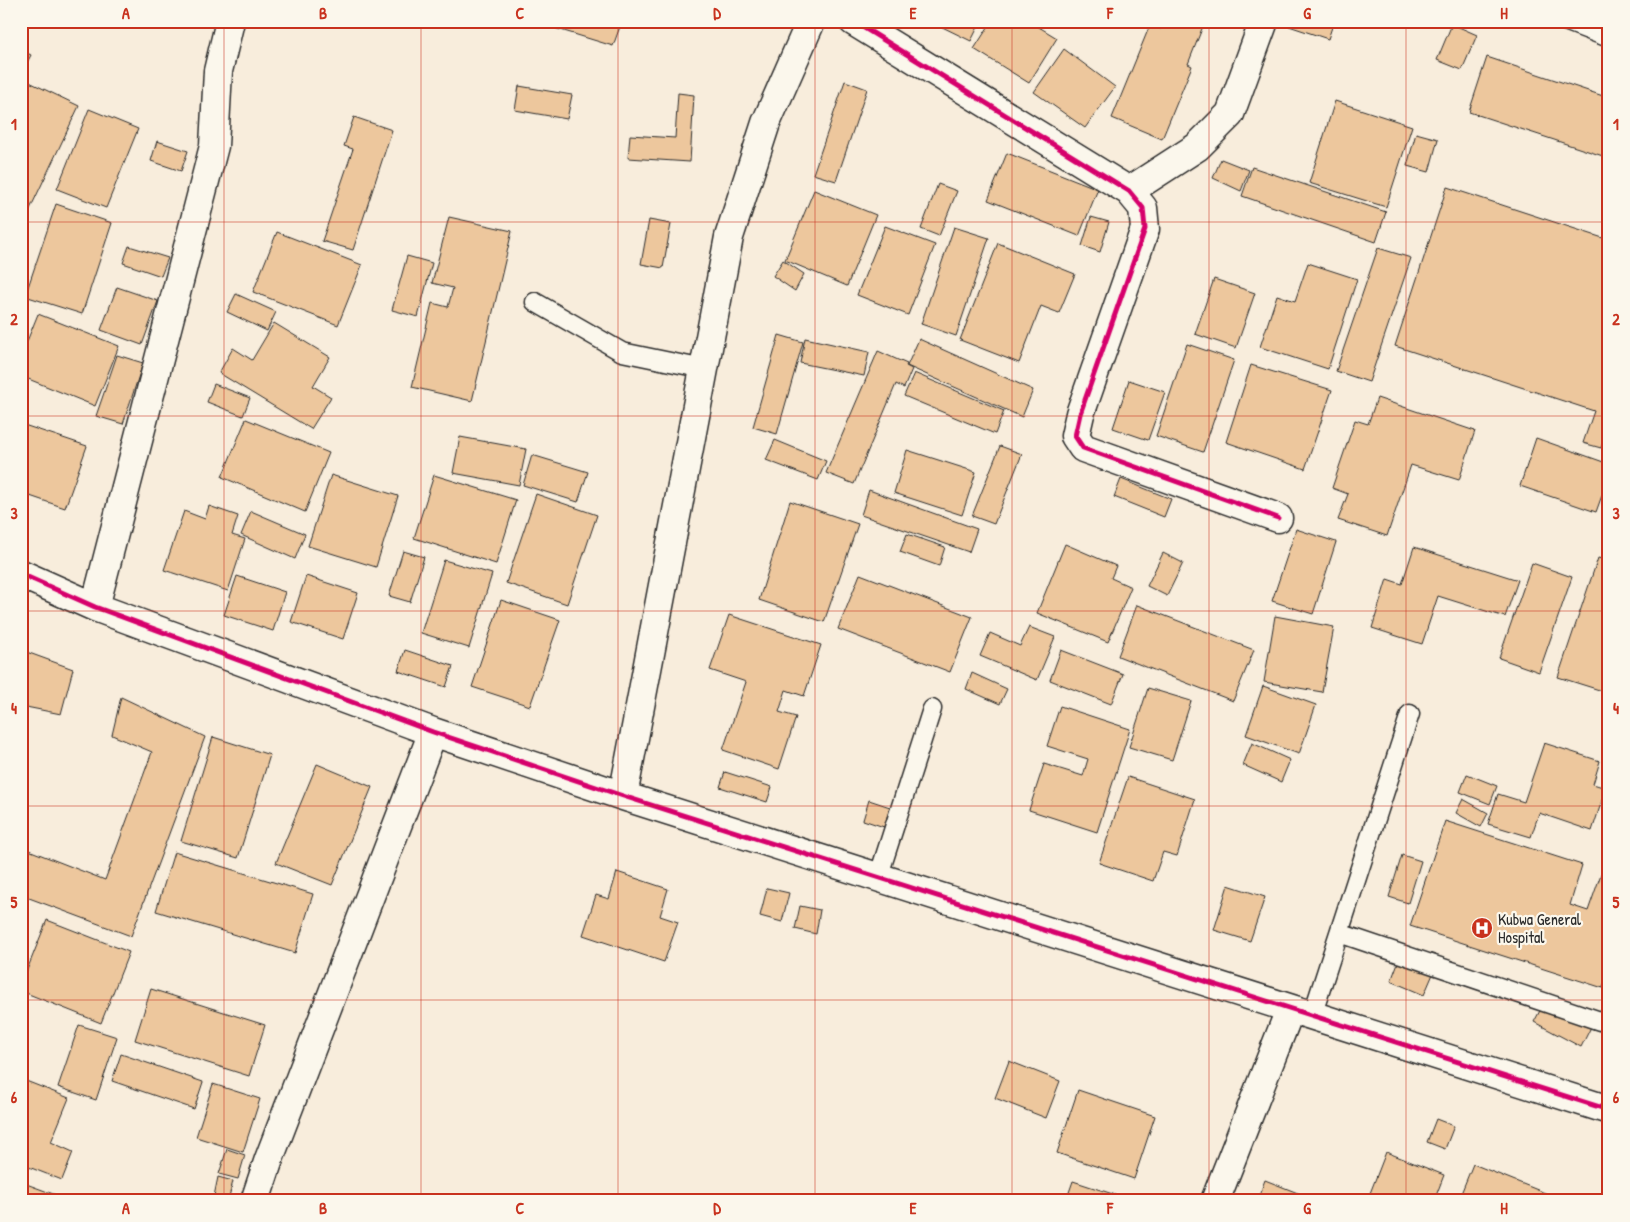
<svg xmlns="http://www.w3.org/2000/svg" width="1630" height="1222" font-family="'Patrick Hand',sans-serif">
  <rect width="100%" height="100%" fill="#f8eddc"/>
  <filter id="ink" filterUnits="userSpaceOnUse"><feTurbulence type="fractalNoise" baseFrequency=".02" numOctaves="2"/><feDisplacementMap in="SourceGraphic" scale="10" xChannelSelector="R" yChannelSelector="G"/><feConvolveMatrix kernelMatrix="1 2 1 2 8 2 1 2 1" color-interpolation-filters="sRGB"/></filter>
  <g filter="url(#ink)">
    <path fill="#edc79d" stroke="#2b2b2b" d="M553,21h69l-9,25 -62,-19z
      M930,21h51l-10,20z
      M992,21h37l28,17 -28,45 -55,-34z
      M1164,21h41l-17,43 4,2 -30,73 -50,-21 38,-93 11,4z
      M1291,21h43l-6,18 -39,-13z
      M1424,21h11l-1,4z
      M1452,24l25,11 -15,35 -25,-10z
      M1064,49l51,38 -30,41 -51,-36z
      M21,50l10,5 -10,19z
      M1487,57l122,41v60l-140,-46z
      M21,78l58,28 -58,122z
      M845,81l22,8 -31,92 -23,-7z
      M519,86l53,9 -5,24 -52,-9z
      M678,93l16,2 -4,67 -62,-4 2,-23 45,3z
      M1335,101l77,25 -26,81 -77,-24z
      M89,109l49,20 -32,79 -49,-19z
      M354,117l38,13 -39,120 -31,-9 31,-92 -9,-3z
      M1416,133l22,6 -9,33 -22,-6z
      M157,141l31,10 -7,20 -30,-10z
      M1007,153l91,36 -19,47 -91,-36z
      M1221,159l28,11 -8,21 -28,-13z
      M1252,167l134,45 -10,30 -134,-46z
      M938,184l19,7 -18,45 -18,-7z
      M1447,187l162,53v186l-8,22 -18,-5 11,-32 -199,-65z
      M814,190l62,25 -29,71 -62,-26z
      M56,204l56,19 -30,91 -57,-18z
      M449,217l63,14 -40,170 -60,-14 20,-84 16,4 5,-19 -21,-5z
      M1091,217l18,5 -9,30 -18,-6z
      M649,220l22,4 -8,44 -22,-4z
      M885,226l50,19 -27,70 -51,-20z
      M954,227l35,11 -33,98 -35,-12z
      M277,232l85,33 -24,60 -85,-33z
      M998,243l77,31 -16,39 -18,-7 -22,57 -59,-23z
      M129,246l39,12 -7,18 -38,-13z
      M1378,248l33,10 -42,124 -33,-11z
      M407,256l25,7 -14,54 -26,-7z
      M783,260l21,14 -9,17 -22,-15z
      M1308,263l49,16 -29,90 -68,-22 17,-52 18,6z
      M1214,279l41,14 -19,55 -41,-14z
      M117,287l41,14 -16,44 -41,-15z
      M236,294l40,18 -9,19 -40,-19z
      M38,314l81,32 -24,60 -74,-30v-20z
      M274,323l56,34 -17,29 18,11 -20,32 -92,-56 14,-25 19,12z
      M779,335l24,7 -26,92 -24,-7z
      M805,338l64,14 -5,24 -64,-13z
      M919,339l114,51 -11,27 -115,-51z
      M1187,344l47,16 -31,92 -47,-16z
      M878,351l29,13 -1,2 6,3 -8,19 -8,-4 -42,100 -28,-11z
      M117,355l26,8 -20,61 -27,-8z
      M1251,365l81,25 -27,79 -79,-27z
      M914,373l90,38 -9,23 -91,-38z
      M1129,380l36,12 -17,48 -35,-12z
      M214,384l36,14 -7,18 -36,-14z
      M1377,398l98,33 -16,49 -48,-15 -24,71 -49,-16 10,-26 -16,-6 23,-68 13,4z
      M246,419l83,34 -24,59 -83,-35z
      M21,424l66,22 -22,62 -44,-15z
      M460,437l66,12 -7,36 -66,-12z
      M1536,438l73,26v12l-13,36 -76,-26z
      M775,440l51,21 -8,19 -52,-20z
      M1000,446l22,8 -28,70 -22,-8z
      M907,450l69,22 -14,43 -68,-22z
      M532,455l56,17 -10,30 -55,-17z
      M331,475l67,21 -22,71 -68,-21z
      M434,475l82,25 -20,64 -82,-26z
      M1121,479l50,20 -7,18 -50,-20z
      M869,490l108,39 -8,23 -108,-37z
      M536,494l61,21 -30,89 -61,-21z
      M790,501l68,23 -34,98 -65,-22z
      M209,506l29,10 -6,19 13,4 -17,52 -64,-21 20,-59 21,8z
      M251,511l54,23 -10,25 -54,-24z
      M1296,529l40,13 -23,72 -41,-13z
      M907,534l38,13 -6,19 -39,-14z
      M1065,544l51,22 -5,12 20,9 -23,55 -71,-29z
      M1414,547l104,33 -13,37 -67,-21 -16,48 -50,-16 15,-49 15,5z
      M403,551l21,6 -14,45 -21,-6z
      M1163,553l20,10 -16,33 -20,-10z
      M1598,558l11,3v132l-51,-16z
      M444,560l48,14 -23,74 -48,-15z
      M1532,563l40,14 -33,95 -40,-14z
      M860,574l112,43 -22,55 -112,-43z
      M237,576l48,16 -12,39 -49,-16z
      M306,576l52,17 -15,46 -52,-17z
      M501,600l59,20 -30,86 -58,-19z
      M1137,605l117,45 -21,51 -115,-45z
      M729,615l92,30 -17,51 -18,-6 -7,22 17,5 -17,52 -56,-19 23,-68 -36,-12z
      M1275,616l59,11 -12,65 -58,-10z
      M1029,627l26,10 -18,43 -57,-24 10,-23 30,13z
      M21,650l52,19 -12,45 -40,-8z
      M405,650l48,16 -7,21 -48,-16z
      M1061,650l62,24 -12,30 -61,-24z
      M972,673l35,16 -7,15 -34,-15z
      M1263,686l53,19 -17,49 -53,-19z
      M1148,688l43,13 -19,59 -43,-13z
      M121,697l84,40 -74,199 -110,-41v-48l84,33 47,-128 -40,-17z
      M1060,706l70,23 -33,103 -68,-22 15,-46 39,12 5,-17 -41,-13z
      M213,737l57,18 -32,103 -57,-17z
      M1252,743l38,17 -9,22 -38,-17z
      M1544,743l56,18 -7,23 13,4 -14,43 -53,-18 -8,24 -43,-13 10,-30 26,8z
      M317,764l55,23 -40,98 -56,-22z
      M725,772l47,15 -5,15 -47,-15z
      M1467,774l30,12 -7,18 -30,-12z
      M1128,777l67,22 -18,57 -14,-4 -10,29 -54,-18z
      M1463,799l25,14 -7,14 -25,-14z
      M869,800l21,7 -6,20 -21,-7z
      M1445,821l137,44 -12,40 18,6 21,-60v118l-6,19 -193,-62z
      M174,852l139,42 -18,59 -139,-42z
      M1402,855l19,6 -13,42 -19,-6z
      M617,872l51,17 -8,27 18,6 -14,40 -81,-27 13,-40 13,4z
      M1228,885l37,12 -15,44 -36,-11z
      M767,888l22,5 -7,29 -22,-6z
      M800,906l20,4 -4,24 -21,-5z
      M47,920l82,32 -28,71 -80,-32v-6z
      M1399,960l34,14 -9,21 -33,-14z
      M151,989l114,36 -16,51 -114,-36z
      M1544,1003l47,24 -10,20 -47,-25z
      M79,1025l38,12 -21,63 -38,-13z
      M121,1054l82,28 -9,27 -82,-28z
      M1009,1061l51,20 -14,37 -51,-20z
      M21,1079l48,19 -18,44 22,10 -11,28 -41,-16z
      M213,1084l47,15 -17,53 -47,-15z
      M1078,1090l77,26 -21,63 -77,-26z
      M1436,1119l18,7 -9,23 -18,-7z
      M227,1149l18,6 -7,24 -19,-5z
      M1386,1152l58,23 -10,26h-67z
      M1473,1164l92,37h-107z
      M218,1177l15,4 -5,20h-15z
      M1265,1180l53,21h-61z
      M1073,1181l55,18v2h-62z
      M21,1182l35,13 -3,6h-32z"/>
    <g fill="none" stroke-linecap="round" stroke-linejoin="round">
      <g stroke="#2b2b2b" stroke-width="21">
        <path id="service" d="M1565,21l44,17
          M535,302l87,50 82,17
          M878,878l54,-169
          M1339,933l261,88
          M1312,1016l98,-302"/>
      </g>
      <g stroke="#2b2b2b" stroke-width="31">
        <path id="minor" d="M853,21l276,170 14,17 2,21 -65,185 -5,22 8,12 195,70
          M1129,191l68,-44 33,-33 34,-93
          M21,574l74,33 338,125 190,64 986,314
          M95,607l119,-461 4,-75 12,-50
          M623,796l106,-559 37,-114 45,-102
          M255,1201l14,-42 164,-427
          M1215,1201l75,-191"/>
      </g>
      <use href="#service" stroke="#fbf7ec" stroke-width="18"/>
      <use href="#minor" stroke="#fbf7ec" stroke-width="28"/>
      <g stroke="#fbf7ec" stroke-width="8">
        <path id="cycleway" d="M853,21l276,170 14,17 2,21 -65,185 -5,22 8,12 195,70
          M21,574l74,33 338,125 190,64 986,314"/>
      </g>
      <use href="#cycleway" stroke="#d6006c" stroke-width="5"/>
    </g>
  </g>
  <path fill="none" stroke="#c8321e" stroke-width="1" stroke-opacity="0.55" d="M224,21v1180M421,21v1180M618,21v1180M815,21v1180M1012,21v1180M1209,21v1180M1406,21v1180M21,222h1588M21,416h1588M21,611h1588M21,806h1588M21,1000h1588"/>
  <defs>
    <g id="hospital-disc" transform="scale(1.125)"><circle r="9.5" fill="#c8321e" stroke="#fbf7ec"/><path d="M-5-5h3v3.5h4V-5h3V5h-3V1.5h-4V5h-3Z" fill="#fff"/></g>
  </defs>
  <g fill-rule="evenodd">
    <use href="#hospital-disc" x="1482" y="928"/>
  </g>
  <g text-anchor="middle" stroke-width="4.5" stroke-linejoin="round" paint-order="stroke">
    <g font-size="16" fill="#2b2b2b" stroke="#fbf7ec" text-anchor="start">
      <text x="1498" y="925">Kubwa General<tspan x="1498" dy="18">Hospital</tspan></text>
    </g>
  </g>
  <rect width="1630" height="1222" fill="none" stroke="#fbf7ec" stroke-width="55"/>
  <rect x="28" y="28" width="1574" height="1166" fill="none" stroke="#c8321e" stroke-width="2"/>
  <g font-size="16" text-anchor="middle" font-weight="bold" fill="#c8321e">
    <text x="126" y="19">A</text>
    <text x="323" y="19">B</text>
    <text x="520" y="19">C</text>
    <text x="717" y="19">D</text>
    <text x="913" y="19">E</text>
    <text x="1110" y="19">F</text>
    <text x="1307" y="19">G</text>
    <text x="1504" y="19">H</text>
    <text x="14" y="130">1</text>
    <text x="1616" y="130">1</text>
    <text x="14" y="325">2</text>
    <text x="1616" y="325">2</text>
    <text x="14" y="519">3</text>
    <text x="1616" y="519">3</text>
    <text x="14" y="714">4</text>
    <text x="1616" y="714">4</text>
    <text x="14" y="908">5</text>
    <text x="1616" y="908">5</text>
    <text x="14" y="1103">6</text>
    <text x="1616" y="1103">6</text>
    <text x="126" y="1214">A</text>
    <text x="323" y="1214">B</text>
    <text x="520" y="1214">C</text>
    <text x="717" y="1214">D</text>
    <text x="913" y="1214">E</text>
    <text x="1110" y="1214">F</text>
    <text x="1307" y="1214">G</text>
    <text x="1504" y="1214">H</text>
  </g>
</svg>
